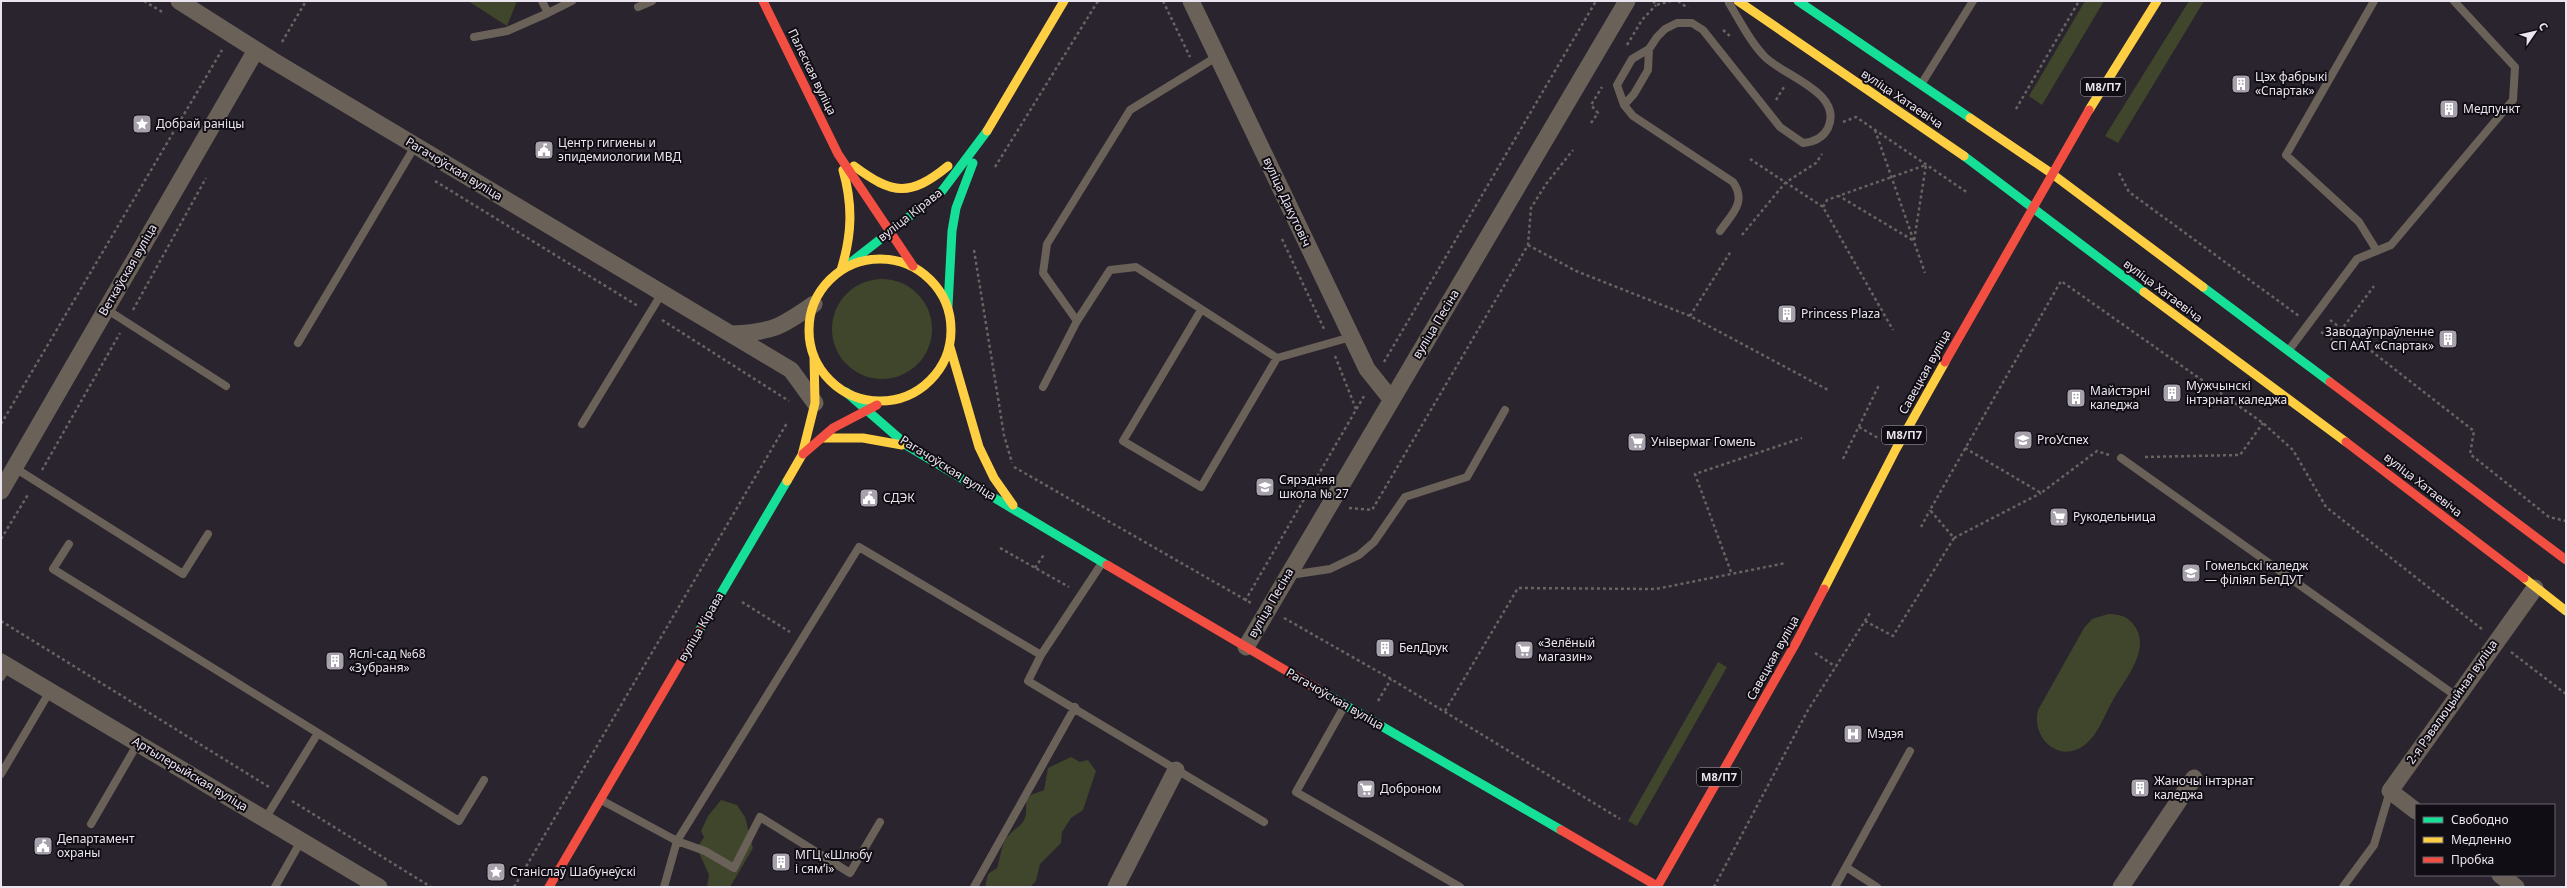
<svg xmlns="http://www.w3.org/2000/svg" width="2567" height="888" font-family="'Noto Sans',sans-serif">
  <rect width="100%" height="100%" fill="#29242e"/>
  <path fill="#3f462b" d="M468,1h49l-10,25z
    M2085,1h19l-62,104 -13,-9z
    M2189,1h15l-86,142 -13,-7z
    M832 329a50 50 0 1 1 100 0a50 50 0 1 1-100 0Z
    M2108,614c10,0 19,2 25,10 20,24 -8,55 -20,76 -8,14 -15,34 -27,44 -26,21 -55,-5 -48,-34l46,-82 8,-9z
    M1718,662l9,5 -90,159 -9,-5z
    M1071,757l9,5 8,-2 8,11 -13,39 -12,8 -9,14 -1,11 -21,21 -4,17 -6,6h-45l3,-13 9,-6c3,-8 4,-21 8,-28 13,-18 23,-11 21,-39l5,-6 13,-5 4,-22z
    M721,800l16,5 8,12 8,31 -23,39h-23l2,-12 -12,-27 7,-11 -3,-6 7,-15z"/>
  <g fill="none" stroke-linecap="round" stroke-linejoin="round">
    <path stroke="#696362" stroke-width="2.5" stroke-dasharray="3 3" stroke-linecap="butt" d="M144,1l20,12
      M1163,1l27,56
      M1653,1l3,4 15,-4
      M1678,1l10,7
      M1723,30l8,7
      M282,42l24,-41
      M1627,45l15,-25 14,-15
      M1776,100l8,-13
      M2016,109l63,-108
      M1843,122l13,-5 112,76
      M1591,123l7,-10 -7,-8 11,-18
      M1875,130l50,143
      M1750,159l73,48 70,123
      M995,167l103,-166
      M2119,173l10,19 170,124
      M435,181l203,125
      M1823,207l4,-7 99,-35 -12,76 -75,-45
      M1742,235l43,-52 31,-20 6,-9
      M1282,239l43,92
      M1528,245l48,26 114,45 140,75
      M974,250l30,185 8,28
      M133,310l73,-132
      M1690,316l41,-65
      M662,320l127,81
      M2330,320l12,9 32,-43
      M2321,332l25,18 15,-7 113,88 -4,23 79,63 17,4
      M1335,356l21,53
      M1384,362l212,-361
      M1,424l221,-374
      M1859,427l19,11
      M1965,448l76,45 56,-42 12,4
      M2145,457l95,-2 23,-32
      M1843,459l36,-74
      M1014,467l237,136
      M42,470l78,-137
      M1349,508l23,2 156,-265 3,-37 15,-24 27,-34
      M1921,527l9,-17
      M1954,538l87,-45
      M1,539l28,-46
      M1000,548l69,39
      M1035,568l10,-15
      M1731,572l-36,-98 107,-36
      M1245,601l119,-205
      M742,602l48,30
      M1284,618l107,61 229,140
      M1,621l268,166
      M1865,621l28,15 61,-98 -24,-28 131,-229 202,142 30,27 33,57 157,123
      M2511,652l55,42
      M1815,653l21,14
      M1378,701l13,-22
      M1445,711l73,-123 138,1 130,-26
      M292,801l139,86
      M514,887l273,-464
      M1714,887l94,-177 62,-97"/>
    <path stroke="#6a6158" stroke-width="8" d="M542,1l6,12 24,-12
      M2374,1l-88,154 73,67 18,29
      M638,7l14,-6
      M474,37l33,-6 41,-18
      M1922,83l51,-82
      M1624,105l-7,-20 15,-26 17,-10
      M1720,231c12,-17 27,-29 13,-49l-100,-66 -9,-11 10,-11 14,-24 1,-21 8,-12 8,-8 12,-6h15l11,7 77,97 23,16c11,-1 20,-5 25,-15 16,-35 -44,-52 -63,-71 -15,-15 -25,-36 -36,-54
      M106,309l120,77
      M1201,310l-78,131 78,46 76,-129
      M1077,321l33,-51 26,-3 141,91 74,-21
      M298,343l117,-197
      M2289,350l68,-91 34,-14 122,-145 2,-33 -61,-66
      M1043,387l34,-66 -34,-48 4,-29 83,-134 88,-54
      M582,424l80,-131
      M2121,458l335,238
      M15,468l168,106 25,-40
      M69,544l-16,25 265,164
      M1102,563l-61,92 -13,26 236,141
      M1290,575l40,-6 29,-14 15,-13 31,-45 62,-20 38,-67
      M1,677l7,-11
      M1345,705l-49,87 164,95
      M1,774l49,-83
      M601,800l76,41 28,10 29,17 26,-51 90,56 30,-51
      M265,819l53,-86 141,88 25,-41
      M91,824l47,-81
      M1846,867l31,20
      M275,887l26,-46
      M664,887l13,-46 182,-294 182,108
      M974,887l101,-180
      M1835,887l75,-136
      M2343,887l31,-42 16,-54"/>
    <path stroke="#6a6158" stroke-width="17" d="M179,1l93,59 519,310 24,33
      M1191,1l176,368 24,30
      M732,334c41,-2 49,-7 82,-30
      M1,491l255,-441
      M1246,647l381,-646
      M1,662l378,225
      M2416,811l-26,-20 145,-203
      M2500,875l16,12
      M1116,887l60,-117
      M2121,887l73,-109"/>
    <path stroke="#16e098" stroke-width="9" d="M1798,1l172,117
      M1964,156l180,136
      M850,263l92,-72 45,-60
      M2203,287l127,95
      M948,306l4,-75 4,-23 17,-45
      M846,392l63,55 198,118
      M699,631l88,-150
      M1319,690l242,140"/>
    <path stroke="#ffcf43" stroke-width="9" d="M1738,1l226,155
      M2089,110l68,-109
      M1970,118l81,55 152,114
      M987,131l77,-130
      M854,166c39,29 56,31 94,0
      M809 330a71 71 0 1 1 142 0a71 71 0 1 1-142 0Z
      M841,270c11,-35 12,-65 2,-100
      M2144,292l202,150
      M950,347l29,100 15,31 19,27
      M822,438h41l39,7
      M787,481l15,-26 13,-52 -1,-47
      M2524,578l42,33
      M1824,589l72,-140 49,-87"/>
    <path stroke="#f24e42" stroke-width="9" d="M763,1l75,153 75,112
      M1945,362l144,-252
      M2330,382l236,178
      M2346,442l178,136
      M803,454l30,-26 44,-23
      M1107,565l212,125
      M1561,830l96,56
      M549,887l150,-256
      M1657,887l140,-246 27,-52"/>
  </g>
  <defs>
    <g id="building-square" transform="scale(1)"><rect x="-9" y="-9" width="18" height="18" rx="4" fill="#a6a1ab" stroke="#110d14"/><path d="M-4-6H4V6H1V3H-1V6H-4ZM-2.5-4.3h1.7v1.8h-1.7ZM.8-4.3h1.7v1.8H.8ZM-2.5-1h1.7V.8h-1.7ZM.8-1h1.7V.8H.8Z" fill="#fff"/></g>
    <g id="sight-square" transform="scale(1)"><rect x="-9" y="-9" width="18" height="18" rx="4" fill="#a6a1ab" stroke="#110d14"/><path d="M0-6L1.8-2.2L6-1.7L2.9 1.2L3.7 5.4L0 3.3L-3.7 5.4L-2.9 1.2L-6-1.7L-1.8-2.2Z" fill="#fff"/></g>
    <g id="civic-square" transform="scale(1)"><rect x="-9" y="-9" width="18" height="18" rx="4" fill="#a6a1ab" stroke="#110d14"/><path d="M-.6-6.5H3V-4.5H.6V-3L4-1V1h2V6H-6V1h2V-1L-.6-3ZM-1.2 2.5V6h2.4V2.5Z" fill="#fff"/></g>
    <g id="school-square" transform="scale(1)"><rect x="-9" y="-9" width="18" height="18" rx="4" fill="#a6a1ab" stroke="#110d14"/><path d="M0-5L7-2L0 1L-7-2ZM-4 1L0 2.5L4 1V4Q0 6-4 4Z" fill="#fff"/></g>
    <g id="supermarket-square" transform="scale(1)"><rect x="-9" y="-9" width="18" height="18" rx="4" fill="#a6a1ab" stroke="#110d14"/><path d="M-6-5.5h2.5l.6 2H6L4.5 2H-2.5L-4.4-4H-6ZM-1.5 3.2a1.3 1.3 0 1 0 .1 0ZM3 3.2a1.3 1.3 0 1 0 .1 0Z" fill="#fff"/></g>
    <g id="university-square" transform="scale(1)"><rect x="-9" y="-9" width="18" height="18" rx="4" fill="#a6a1ab" stroke="#110d14"/><path d="M0-5L7-2L0 1L-7-2ZM-4 1L0 2.5L4 1V4Q0 6-4 4Z" fill="#fff"/></g>
    <g id="hospital-square" transform="scale(1)"><rect x="-9" y="-9" width="18" height="18" rx="4" fill="#a6a1ab" stroke="#110d14"/><path d="M-5-5h3v3.5h4V-5h3V5h-3V1.5h-4V5h-3Z" fill="#fff"/></g>
  </defs>
  <g fill-rule="evenodd">
    <use href="#building-square" x="2241" y="84"/>
    <use href="#building-square" x="2449" y="109"/>
    <use href="#sight-square" x="142" y="124"/>
    <use href="#civic-square" x="544" y="150"/>
    <use href="#building-square" x="1787" y="314"/>
    <use href="#building-square" x="2448" y="339"/>
    <use href="#building-square" x="2172" y="393"/>
    <use href="#building-square" x="2076" y="398"/>
    <use href="#school-square" x="2023" y="440"/>
    <use href="#supermarket-square" x="1637" y="442"/>
    <use href="#school-square" x="1265" y="487"/>
    <use href="#civic-square" x="869" y="498"/>
    <use href="#supermarket-square" x="2059" y="517"/>
    <use href="#university-square" x="2191" y="573"/>
    <use href="#building-square" x="1385" y="648"/>
    <use href="#supermarket-square" x="1524" y="650"/>
    <use href="#building-square" x="335" y="661"/>
    <use href="#hospital-square" x="1853" y="734"/>
    <use href="#building-square" x="2140" y="788"/>
    <use href="#supermarket-square" x="1366" y="789"/>
    <use href="#civic-square" x="43" y="846"/>
    <use href="#building-square" x="781" y="862"/>
    <use href="#sight-square" x="496" y="872"/>
  </g>
  <g text-anchor="middle" stroke-width="4" stroke-linejoin="round" paint-order="stroke">
    <g fill="#110d14" stroke="#a9a4ad" stroke-width="1">
      <rect x="2081" y="78" width="44" height="18" rx="3"/>
      <rect x="1882" y="426" width="44" height="18" rx="3"/>
      <rect x="1697" y="768" width="44" height="18" rx="3"/>
    </g>
    <g font-size="11" font-weight="bold" fill="#eae4ee">
      <text x="2103" y="91">М8/П7</text>
      <text x="1904" y="439">М8/П7</text>
      <text x="1719" y="781">М8/П7</text>
    </g>
    <g font-size="12" fill="#eae4ee" stroke="#110d14">
      <text transform="translate(812 72) rotate(64)" y="4">Палеская вуліца</text>
      <text transform="translate(1902 99) rotate(34)" y="4">вуліца Хатаевіча</text>
      <text transform="translate(454 169) rotate(31)" y="4">Рагачоўская вуліца</text>
      <text transform="translate(1287 202) rotate(65)" y="4">вуліца Дакутовіч</text>
      <text transform="translate(910 215) rotate(-38)" y="4">вуліца Кірава</text>
      <text transform="translate(128 270) rotate(-60)" y="4">Веткаўская вуліца</text>
      <text transform="translate(2163 291) rotate(37)" y="4">вуліца Хатаевіча</text>
      <text transform="translate(1436 324) rotate(-59)" y="4">вуліца Песіна</text>
      <text transform="translate(1925 372) rotate(-61)" y="4">Савецкая вуліца</text>
      <text transform="translate(948 468) rotate(32)" y="4">Рагачоўская вуліца</text>
      <text transform="translate(2423 485) rotate(38)" y="4">вуліца Хатаевіча</text>
      <text transform="translate(1271 603) rotate(-60)" y="4">вуліца Песіна</text>
      <text transform="translate(701 627) rotate(-60)" y="4">вуліца Кірава</text>
      <text transform="translate(1773 658) rotate(-61)" y="4">Савецкая вуліца</text>
      <text transform="translate(1335 699) rotate(30)" y="4">Рагачоўская вуліца</text>
      <text transform="translate(2452 702) rotate(-55)" y="4">2-я Рэвалюцыйная вуліца</text>
      <text transform="translate(190 774) rotate(31)" y="4">Артылерыйская вуліца</text>
    </g>
    <g font-size="12" fill="#eae4ee" stroke="#110d14" text-anchor="start">
      <text x="2255" y="81">Цэх фабрыкі<tspan x="2255" dy="14">«Спартак»</tspan></text>
      <text x="2463" y="113">Медпункт</text>
      <text x="156" y="128">Добрай раніцы</text>
      <text x="558" y="147">Центр гигиены и<tspan x="558" dy="14">эпидемиологии МВД</tspan></text>
      <text x="1801" y="318">Princess Plaza</text>
      <text x="2434" y="336" text-anchor="end">Заводаўпраўленне<tspan x="2434" dy="14">СП ААТ «Спартак»</tspan></text>
      <text x="2186" y="390">Мужчынскі<tspan x="2186" dy="14">інтэрнат каледжа</tspan></text>
      <text x="2090" y="395">Майстэрні<tspan x="2090" dy="14">каледжа</tspan></text>
      <text x="2037" y="444">ProУспех</text>
      <text x="1651" y="446">Універмаг Гомель</text>
      <text x="1279" y="484">Сярэдняя<tspan x="1279" dy="14">школа № 27</tspan></text>
      <text x="883" y="502">СДЭК</text>
      <text x="2073" y="521">Рукодельница</text>
      <text x="2205" y="570">Гомельскі каледж<tspan x="2205" dy="14">— філіял БелДУТ</tspan></text>
      <text x="1538" y="647">«Зелёный<tspan x="1538" dy="14">магазин»</tspan></text>
      <text x="1399" y="652">БелДрук</text>
      <text x="349" y="658">Яслі-сад №68<tspan x="349" dy="14">«Зубраня»</tspan></text>
      <text x="1867" y="738">Мэдэя</text>
      <text x="2154" y="785">Жаночы інтэрнат<tspan x="2154" dy="14">каледжа</tspan></text>
      <text x="1380" y="793">Доброном</text>
      <text x="57" y="843">Департамент<tspan x="57" dy="14">охраны</tspan></text>
      <text x="795" y="859">МГЦ «Шлюбу<tspan x="795" dy="14">і сямʼі»</tspan></text>
      <text x="510" y="876">Станіслаў Шабунеўскі</text>
    </g>
  </g>
  <rect width="2567" height="888" fill="none" stroke="#eae4ee" stroke-width="4"/>
  <rect x="2415" y="804" width="140" height="72" fill="#110d14" stroke="#68636b"/>
  <rect x="2423" y="817" width="20" height="6" fill="#16e098" stroke="#68636b"/>
  <text x="2451" y="824" font-size="12" fill="#eae4ee">Свободно</text>
  <rect x="2423" y="837" width="20" height="6" fill="#ffcf43" stroke="#68636b"/>
  <text x="2451" y="844" font-size="12" fill="#eae4ee">Медленно</text>
  <rect x="2423" y="857" width="20" height="6" fill="#f24e42" stroke="#68636b"/>
  <text x="2451" y="864" font-size="12" fill="#eae4ee">Пробка</text>
  <g transform="translate(2535 32) rotate(56)" stroke="#110d14" stroke-width="3" paint-order="stroke">
  <path d="M0-3L7 15L0 10L-7 15Z" fill="#eae4ee"/>
  <text y="-6" font-size="11" font-weight="bold" text-anchor="middle" fill="#eae4ee">С</text>
  </g>
</svg>
